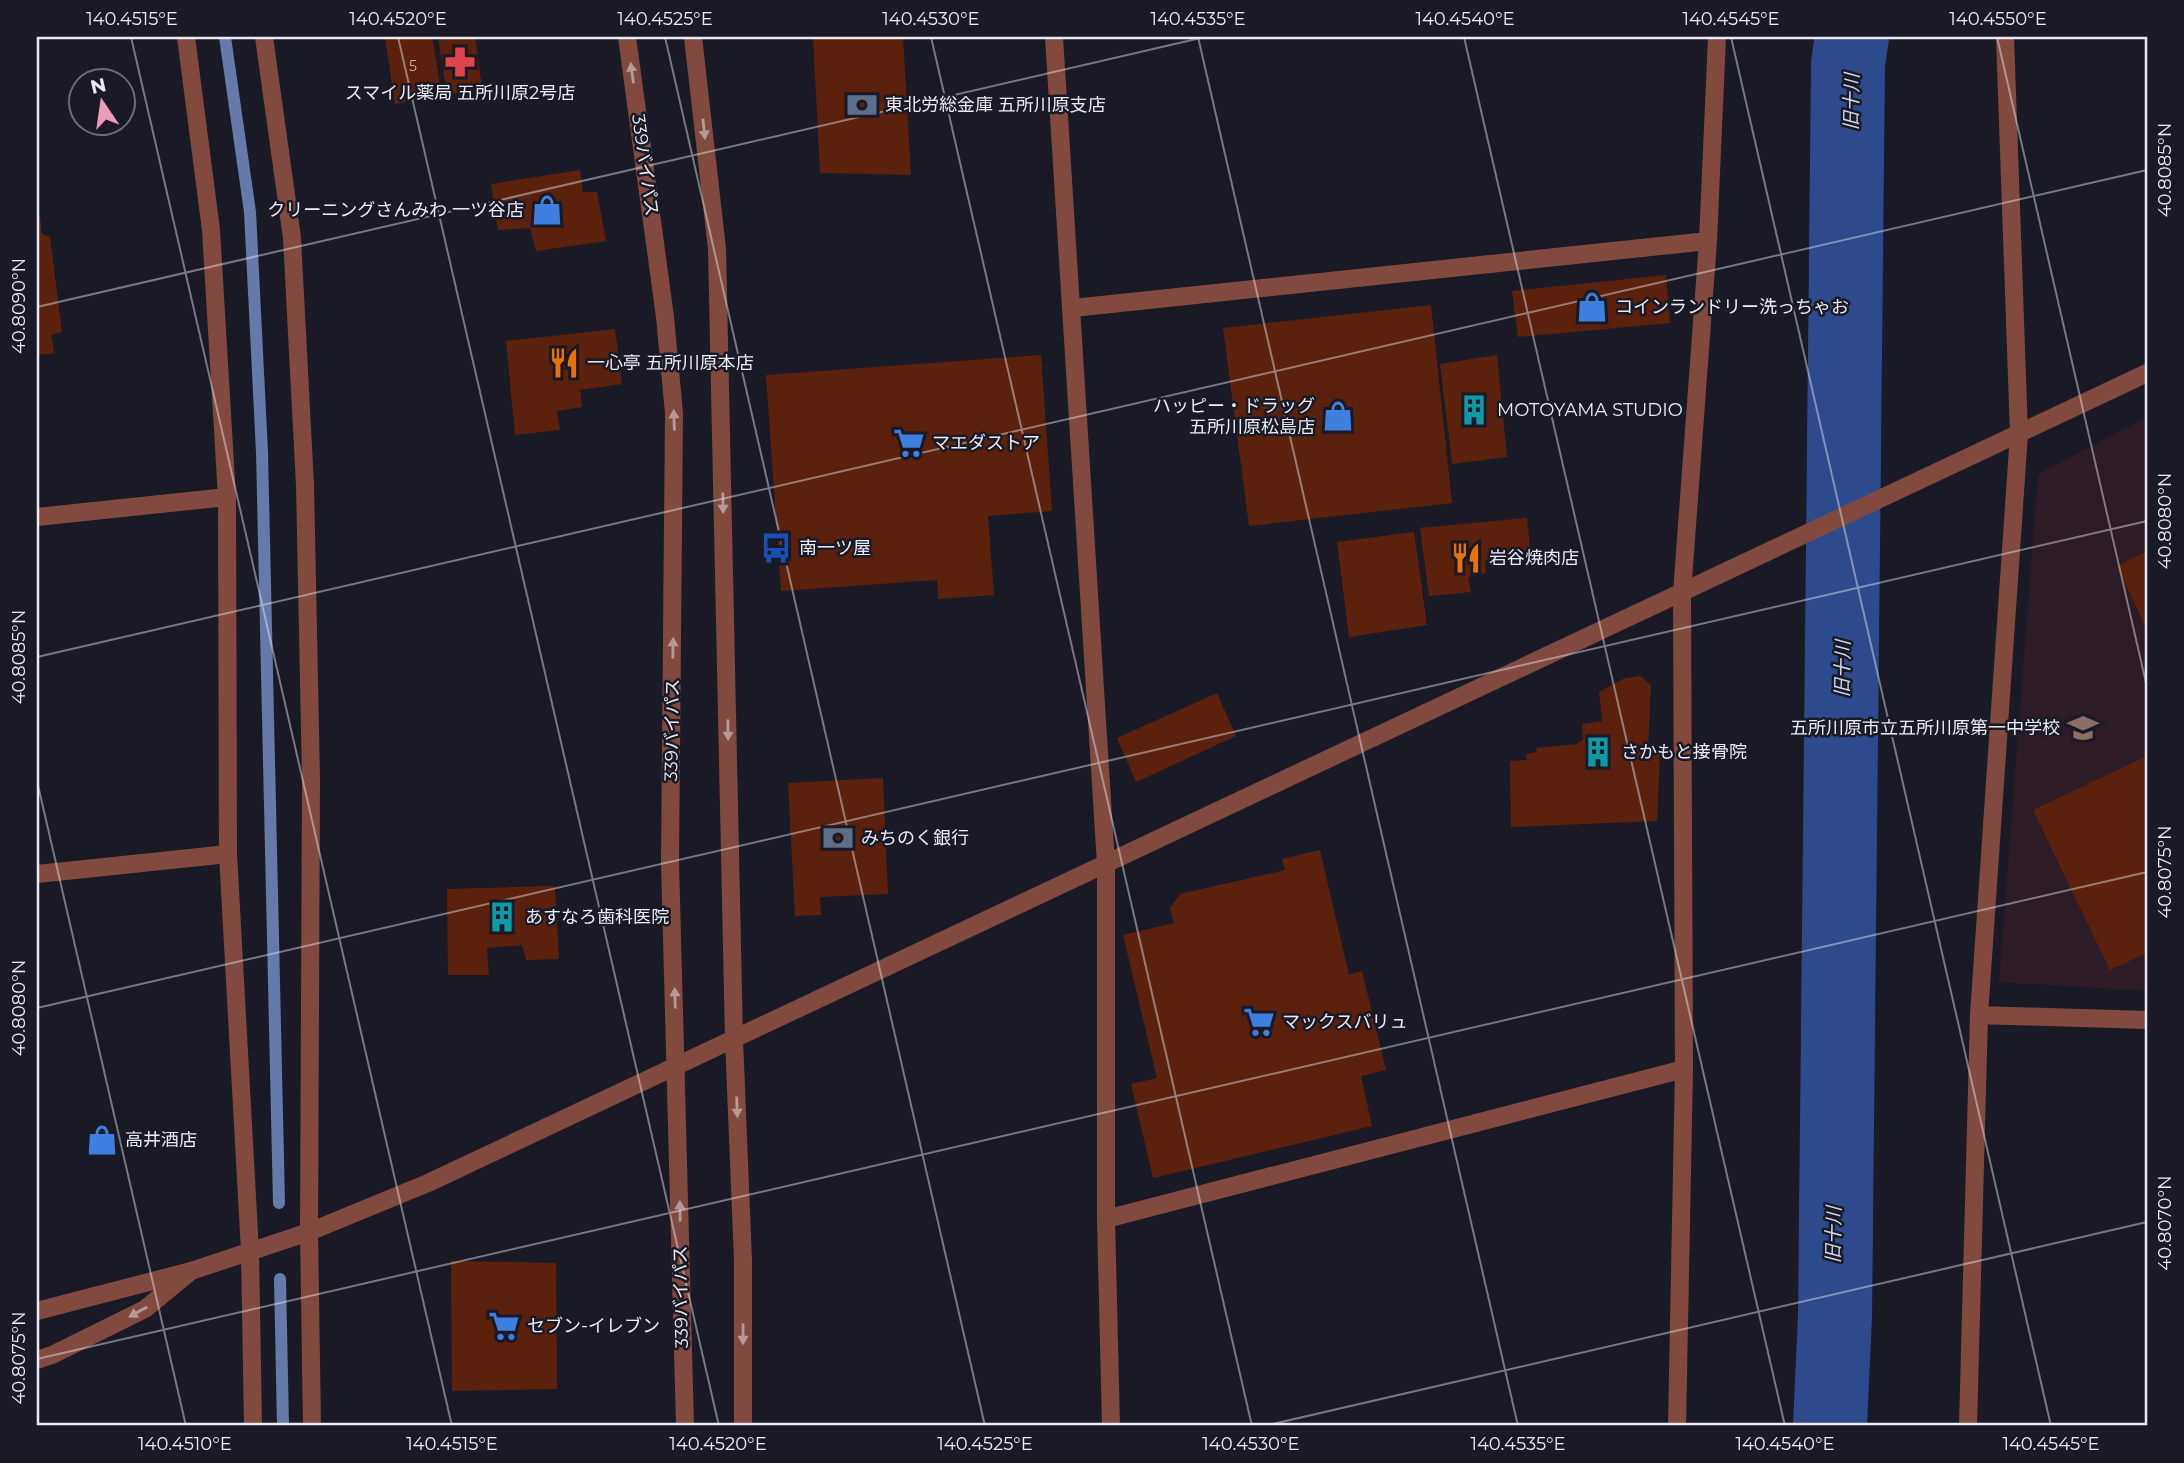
<svg xmlns="http://www.w3.org/2000/svg" width="2184" height="1463" font-family="Montserrat,'Noto Sans JP',sans-serif">
  <rect width="100%" height="100%" fill="#1a1a27"/>
  <path fill="#2d1c25" d="M2147,417v574l-148,-9 39,-508z"/>
  <g fill="none" stroke-linecap="round" stroke-linejoin="round">
    <path stroke="#657aab" stroke-width="12" d="M225,37l25,175 12,240 17,751
      M280,1279l3,147"/>
    <path stroke="#2d4a8c" stroke-width="74" d="M1830,1426l5,-110 13,-1252 4,-27"/>
  </g>
  <path fill="#5b210c" d="M385,37h47l10,57 -47,10z
    M438,37h37l7,51 -35,7z
    M813,37h90l8,138 -91,-2z
    M580,170l3,22h14l9,49 -70,10 -6,-23 -32,2 -7,-46z
    M37,216h3l2,18 8,3 12,95 -11,3 3,18 -17,2z
    M1666,275l4,48 -152,14 -6,-46z
    M1431,305l21,198 -203,23 -26,-198z
    M615,329l7,55 -42,6 2,17 -25,4 3,19 -45,5 -9,-94z
    M1041,355l11,156 -64,5 6,79 -56,4 -1,-19 -156,11 -15,-216z
    M1497,355l10,102 -55,7 -12,-100z
    M1527,518l4,37 -46,6 1,12 -18,4 3,15 -42,4 -9,-68z
    M1414,532l13,93 -78,12 -12,-95z
    M2147,551v79l-30,-64z
    M1640,676l11,9 -3,66h12l-3,70 -146,6 -1,-66 17,-1 -1,-6 11,-2 -1,-4 41,-4 6,-5 -1,-15 20,-3 -3,-29 26,-14z
    M1217,693l19,43 -100,46 -19,-44z
    M2147,756v197l-37,17 -77,-160z
    M883,778l5,116 -68,3 1,18 -26,1 -7,-133z
    M1320,850l29,125 13,-4 24,99 -25,6 11,50 -219,52 -22,-94 26,-6 -34,-143 51,-12 -4,-15 10,-14 105,-24 -3,-11z
    M555,886l4,73 -33,1 -4,-15 -35,3 2,27h-41l-1,-86z
    M451,1261l105,2 1,126 -105,2z"/>
  <g fill="none" stroke-linecap="round" stroke-linejoin="round">
    <path stroke="#824a3f" stroke-width="18" d="M186,37l25,193 16,267 1,357 22,397 3,175
      M264,37l28,201 13,247 6,293 -2,454 3,194
      M1054,37l52,827v355l5,207
      M1073,308l635,-67
      M37,874l191,-20
      M1979,1015l168,5
      M1106,1219l578,-150
      M37,1360l15,-5 93,-46 46,-38
      M1677,1426l7,-357 -2,-476 26,-352 9,-204
      M1968,1426l11,-411 40,-581 -14,-397"/>
    <path stroke="#824a3f" stroke-width="18" d="M627,37l38,280 9,96 -4,449 15,564
      M693,37l24,212 17,790 9,221v166
      M37,517l190,-20
      M37,1311l154,-40 118,-39 119,-49 1719,-810"/>
  </g>
  <defs><path id="oneway-solid" d="M-6-.8H1V-3.2L6.5 0L1 3.2V.8H-6Z" transform="scale(1.75)"/></defs>
  <g fill="#b69a99">
    <use href="#oneway-solid" transform="translate(632 73) rotate(-98)"/>
    <use href="#oneway-solid" transform="translate(704 129) rotate(84)"/>
    <use href="#oneway-solid" transform="translate(674 420) rotate(-92)"/>
    <use href="#oneway-solid" transform="translate(723 503) rotate(89)"/>
    <use href="#oneway-solid" transform="translate(673 648) rotate(-89)"/>
    <use href="#oneway-solid" transform="translate(728 730) rotate(89)"/>
    <use href="#oneway-solid" transform="translate(675 998) rotate(-92)"/>
    <use href="#oneway-solid" transform="translate(737 1107) rotate(88)"/>
    <use href="#oneway-solid" transform="translate(680 1211) rotate(-91)"/>
    <use href="#oneway-solid" transform="translate(138 1312) rotate(151)"/>
    <use href="#oneway-solid" transform="translate(743 1334) rotate(90)"/>
  </g>
  <path fill="none" stroke="#e9eaf3" stroke-width="2" stroke-opacity="0.45" d="M131,37l321,1389M398,37l321,1389M665,37l320,1389M931,37l321,1389M1198,37l320,1389M1464,37l321,1389M1731,37l320,1389M1997,37l150,650M37,307l1168,-270M37,657l2110,-487M37,781l149,645M37,1008l2110,-487M37,1359l2110,-487M1264,1426l883,-204"/>
  <defs>
    <g id="pharmacy-bare" transform="scale(2.415)"><path d="M-2-6h4v4h4v4h-4v4h-4v-4h-4v-4h4Z" fill="#e0444e" stroke="#1a1a27" stroke-width="2.5" paint-order="stroke"/></g>
    <g id="bank-bare" transform="scale(2.415)"><path d="M-6-4H6V4H-6ZM0-2.3a2.3 2.3 0 1 0 0 4.6a2.3 2.3 0 1 0 0-4.6Z" fill="#5c6f8a" stroke="#1a1a27" stroke-width="2.5" paint-order="stroke"/></g>
    <g id="shop-bare" transform="scale(2.415)"><path d="M-5-2.5h2.3a2.7 3.5 0 0 1 5.4 0H5L5.5 6h-11ZM-1.5-2.5h3a1.5 2.3 0 0 0-3 0Z" fill="#3f7fe0" stroke="#1a1a27" stroke-width="2.5" paint-order="stroke"/></g>
    <g id="restaurant-bare" transform="scale(2.415)"><path d="M-5-6h1v4h1v-4h1v4h1v-4h1v5L-1.5 .5V6h-2V.5L-5-1ZM5-6V6H3V1.5H1.5Q1.5-4 5-6Z" fill="#e8710a" stroke="#1a1a27" stroke-width="2.5" paint-order="stroke"/></g>
    <g id="building-bare" transform="scale(2.415)"><path d="M-4-6H4V6H1V3H-1V6H-4ZM-2.5-4.3h1.7v1.8h-1.7ZM.8-4.3h1.7v1.8H.8ZM-2.5-1h1.7V.8h-1.7ZM.8-1h1.7V.8H.8Z" fill="#0f9aa8" stroke="#1a1a27" stroke-width="2.5" paint-order="stroke"/></g>
    <g id="supermarket-bare" transform="scale(2.415)"><path d="M-6-5.5h2.5l.6 2H6L4.5 2H-2.5L-4.4-4H-6ZM-1.5 3.2a1.3 1.3 0 1 0 .1 0ZM3 3.2a1.3 1.3 0 1 0 .1 0Z" fill="#3f7fe0" stroke="#1a1a27" stroke-width="2.5" paint-order="stroke"/></g>
    <g id="bus-bare" transform="scale(2.415)"><path d="M-5-6H5V4H4V6H2V4H-2V6H-4V4H-5ZM-3.5-4V0h7V-4ZM-3.5 1.2v1.5H-2V1.2ZM2 1.2v1.5H3.5V1.2Z" fill="#1a4fb4" stroke="#1a1a27" stroke-width="2.5" paint-order="stroke"/></g>
    <g id="school-bare" transform="scale(2.415)"><path d="M0-5L7-2L0 1L-7-2ZM-4 1L0 2.5L4 1V4Q0 6-4 4Z" fill="#8d6e63" stroke="#1a1a27" stroke-width="2.5" paint-order="stroke"/></g>
  </defs>
  <g fill-rule="evenodd">
    <use href="#pharmacy-bare" x="460" y="62"/>
    <use href="#bank-bare" x="862" y="105"/>
    <use href="#shop-bare" x="547" y="210"/>
    <use href="#shop-bare" x="1592" y="307"/>
    <use href="#restaurant-bare" x="564" y="363"/>
    <use href="#building-bare" x="1474" y="410"/>
    <use href="#shop-bare" x="1338" y="416"/>
    <use href="#supermarket-bare" x="909" y="443"/>
    <use href="#bus-bare" x="776" y="548"/>
    <use href="#restaurant-bare" x="1466" y="558"/>
    <use href="#school-bare" x="2083" y="728"/>
    <use href="#building-bare" x="1598" y="752"/>
    <use href="#bank-bare" x="838" y="838"/>
    <use href="#building-bare" x="502" y="917"/>
    <use href="#supermarket-bare" x="1259" y="1022"/>
    <use href="#shop-bare" x="102" y="1140"/>
    <use href="#supermarket-bare" x="504" y="1326"/>
  </g>
  <g text-anchor="middle" stroke-width="5" stroke-linejoin="round" paint-order="stroke">
    <g font-size="14" fill="#c6b8b9">
      <text x="413" y="71">5</text>
    </g>
    <g font-size="18" fill="#e9eaf3" stroke="#1a1a27" text-anchor="start">
      <text x="460" y="99" text-anchor="middle">スマイル薬局 五所川原2号店</text>
      <text x="885" y="111">東北労総金庫 五所川原支店</text>
      <text x="524" y="216" text-anchor="end">クリーニングさんみわ 一ツ谷店</text>
      <text x="1615" y="313">コインランドリー洗っちゃお</text>
      <text x="587" y="369">一心亭 五所川原本店</text>
      <text x="1315" y="412" text-anchor="end">ハッピー・ドラッグ<tspan x="1315" dy="21">五所川原松島店</tspan></text>
      <text x="1497" y="416">MOTOYAMA STUDIO</text>
      <text x="932" y="449">マエダストア</text>
      <text x="799" y="554">南一ツ屋</text>
      <text x="1489" y="564">岩谷焼肉店</text>
      <text x="2060" y="734" text-anchor="end">五所川原市立五所川原第一中学校</text>
      <text x="1621" y="758">さかもと接骨院</text>
      <text x="861" y="844">みちのく銀行</text>
      <text x="525" y="923">あすなろ歯科医院</text>
      <text x="1282" y="1028">マックスバリュ</text>
      <text x="125" y="1146">高井酒店</text>
      <text x="527" y="1332">セブン-イレブン</text>
    </g>
    <g font-size="18" fill="#e9eaf3" stroke="#1a1a27">
      <text transform="translate(645 165) rotate(82)" y="6">339バイパス</text>
      <text transform="translate(672 730) rotate(-89)" y="6">339バイパス</text>
      <text transform="translate(681 1297) rotate(-91)" y="6">339バイパス</text>
    </g>
    <g font-size="19" font-style="italic" fill="#cfd9ec" stroke="#1a1a27">
      <text transform="translate(1851 102) rotate(-89)" y="7">旧十川</text>
      <text transform="translate(1842 669) rotate(-89)" y="7">旧十川</text>
      <text transform="translate(1833 1235) rotate(-89)" y="7">旧十川</text>
    </g>
  </g>
  <rect width="2184" height="1463" fill="none" stroke="#1a1a27" stroke-width="77"/>
  <g transform="translate(102 102) rotate(347)"><circle r="33" fill="#1a1a27" stroke="#6d6d79" stroke-width="2"/>
  <path d="M0-5L12 26L0 18L-12 26Z" fill="#ef9ab8"/>
  <text y="-10" font-size="19" font-weight="bold" text-anchor="middle" fill="#e9eaf3">N</text>
  </g>
  <rect x="38" y="38" width="2108" height="1386" fill="none" stroke="#e9eaf3" stroke-width="2.5"/>
  <g font-size="18" text-anchor="middle" fill="#e9eaf3">
    <text x="132" y="25">140.4515°E</text>
    <text x="398" y="25">140.4520°E</text>
    <text x="665" y="25">140.4525°E</text>
    <text x="931" y="25">140.4530°E</text>
    <text x="1198" y="25">140.4535°E</text>
    <text x="1465" y="25">140.4540°E</text>
    <text x="1731" y="25">140.4545°E</text>
    <text x="1998" y="25">140.4550°E</text>
    <text transform="translate(2165 170) rotate(-90)" y="6">40.8085°N</text>
    <text transform="translate(19 306) rotate(-90)" y="6">40.8090°N</text>
    <text transform="translate(2165 521) rotate(-90)" y="6">40.8080°N</text>
    <text transform="translate(19 657) rotate(-90)" y="6">40.8085°N</text>
    <text transform="translate(2165 872) rotate(-90)" y="6">40.8075°N</text>
    <text transform="translate(19 1008) rotate(-90)" y="6">40.8080°N</text>
    <text transform="translate(2165 1223) rotate(-90)" y="6">40.8070°N</text>
    <text transform="translate(19 1358) rotate(-90)" y="6">40.8075°N</text>
    <text x="185" y="1450">140.4510°E</text>
    <text x="452" y="1450">140.4515°E</text>
    <text x="718" y="1450">140.4520°E</text>
    <text x="985" y="1450">140.4525°E</text>
    <text x="1251" y="1450">140.4530°E</text>
    <text x="1518" y="1450">140.4535°E</text>
    <text x="1785" y="1450">140.4540°E</text>
    <text x="2051" y="1450">140.4545°E</text>
  </g>
</svg>
